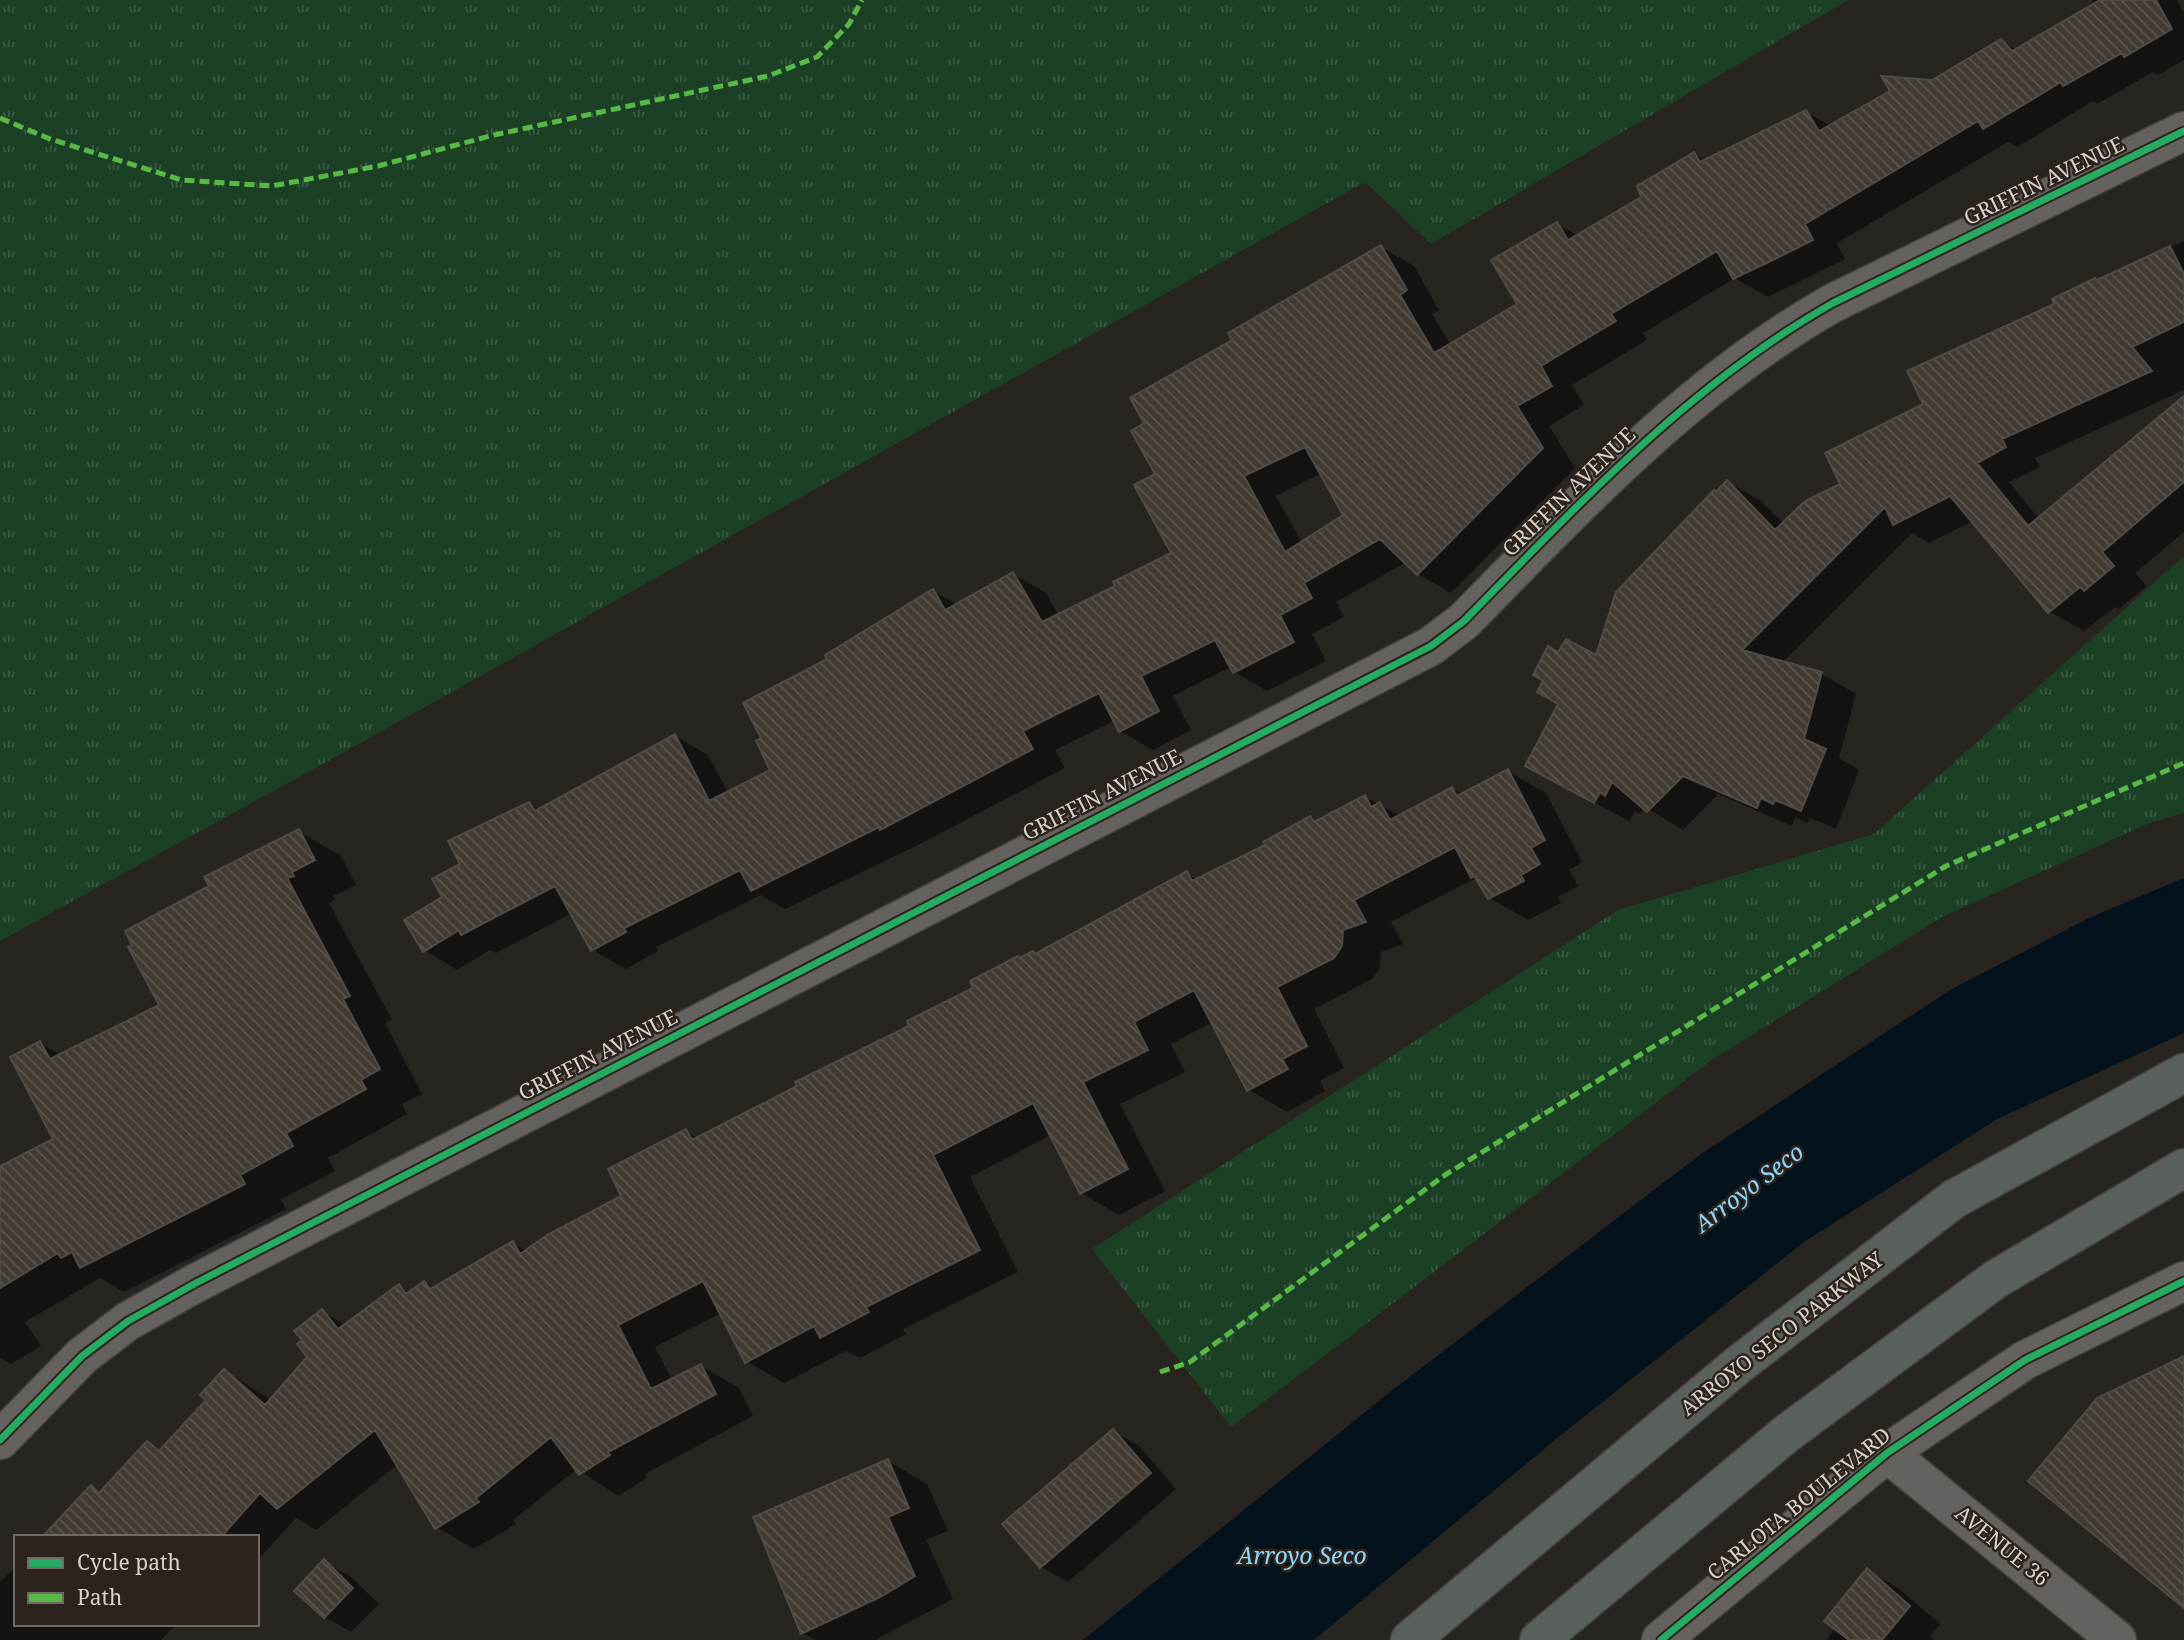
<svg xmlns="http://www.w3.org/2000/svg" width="2184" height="1640" font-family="'Noto Serif',serif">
  <defs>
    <pattern id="grass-tufts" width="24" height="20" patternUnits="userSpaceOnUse" patternTransform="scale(1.75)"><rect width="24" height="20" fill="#1c4026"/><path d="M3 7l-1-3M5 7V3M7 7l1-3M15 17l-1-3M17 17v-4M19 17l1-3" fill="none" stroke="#3c5b44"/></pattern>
    <pattern id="building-back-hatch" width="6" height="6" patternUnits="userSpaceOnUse" patternTransform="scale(1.75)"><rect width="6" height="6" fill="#423b33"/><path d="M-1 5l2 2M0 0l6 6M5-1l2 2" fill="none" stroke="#5d564f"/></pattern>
  </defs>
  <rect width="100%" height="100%" fill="#282420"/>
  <path fill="url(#grass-tufts)" d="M0,0h1848l-417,244 -66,-62 -1019,569 -346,190z
    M2184,556v257l-35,10 -207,94 -229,142 -482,368 -139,-178 526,-339 256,-76z"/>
  <path fill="#04131b" d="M2184,878v155l-185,85 -195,124 -243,193 -247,205h-231l307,-248 311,-238 249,-164 141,-73z"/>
  <path fill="#0007" fill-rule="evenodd" d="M2092,0h85l7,13v47l-26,15 -5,-3 -56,32 -4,-3 -76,46 -9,-5 -171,101 8,16 -77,38 -33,-19 -92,55 4,7 -75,45 12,20 -35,21 26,42 -124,125 -33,-19 -12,-12 -70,40 8,15 -32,17 14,27 -59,30 -33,-19 -3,-5 -58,29 18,34 -38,20 -33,-19 -6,-10 -59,29 10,18 -151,79 -129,62 -24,-14 -105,52 2,4 -32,18 -33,-19 -21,-37 -76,40 -6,-3 -33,20 -33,-20 20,-52 19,-33 66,-61 12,6 134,-74 33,19 20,38 45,-22 57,-111 103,-69 25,14 55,-31 33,19 13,23 58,-29 57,-33 -27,-130 88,-83 146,-94 33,19 25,44 -7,4 19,31 68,-40 38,-81 21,12 65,-38 51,-44 12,7 100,-49 25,14 101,-44 69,-41 16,9 78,-45zM1322,473l24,42 -44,28 -26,-47z
    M2184,241v149l-149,68 5,9 -31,15 30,37 145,-121v134l-49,41 12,13 -28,23 -4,-2 -31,24 -35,-20 -76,-90 -44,22 -17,-10 -130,130 40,11 34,20 -17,64 20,12 -23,59 -26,-11 -3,5 -12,-6 -3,9 -74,-32 -35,36 -39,-24 -4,8 -5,-3 -6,10 -68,-36 -2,-131 38,4 76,-121 19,-25 36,-30 34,20 22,22 58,-39 84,-80 130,-100 -2,-5z
    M1507,771l39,22 36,69 -13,8 9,16 -20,11 3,6 -33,17 -38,-22 -16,-19 -83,43 12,22 -22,8 -1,16 -8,11 -58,30 30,59 -24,13 5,10 -38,21 -38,-22 -36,-68 -42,22 14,28 -65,32 45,87 -46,24 -38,-22 -30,-58 -81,42 48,95 -115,57 3,5 -46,24 -14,-7 -62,32 -38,-22 -25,-48 -66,34 17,33 29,-14 38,22 14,28 -108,58 2,4 -29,18 -41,-27 -64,51 3,4 -42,25 -38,-22 -38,-63 -82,66 -20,-12 -39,43v-24h-213l47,-50 10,6 46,-50 13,8 48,-51 17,-29 46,29 39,-43 12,-46 24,14 53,-39 11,7 14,-10 10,6 79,-46 14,8 97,-54 62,-66 13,8 212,-112 109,-68 13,-6 4,2 150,-82 11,7 69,-35 43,-27 7,4 48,-25 36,19 51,-27 11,6z
    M298,831l43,25 15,29 -23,11 2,4 -6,3 63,117 -7,3 37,71 -20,10 5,10 -79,44 7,13 -54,28 5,10 -162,83 -24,-14 -75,44 16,24 -30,18 -11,-6v-190l56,-28 -16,-97 21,12 100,-49 50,-119z
    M1113,1431l26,15 37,43 -108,93 -27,-15 -37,-43z
    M888,1461l39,23 21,47 -22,9 27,59 -78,41h-60l-12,-7z
    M324,1562l27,15 28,27 -28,28 -26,-15z
    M16,1566v58h160l-15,16h-161v-58z
    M1867,1571l31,17 42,36 -10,12 4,4h-107z"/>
  <path fill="url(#building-back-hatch)" stroke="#4f4b48" stroke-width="2" fill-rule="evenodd" d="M2100,0h56l16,29 -48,28 -2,-4 -59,33 -2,-4 -78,47 -5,-8 -173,103 8,16 -36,18 -44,21 -16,-28 -106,63 5,7 -75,45 11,20 -35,20 26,42 -126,127 -37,-36 -76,44 8,15 -32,17 14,27 -61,31 -18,-33 -74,36 18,35 -40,21 -20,-39 -76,38 10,18 -153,81 -1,-3 -128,64 -11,-21 -116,58 2,4 -35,19 -36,-65 -94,49 -2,-5 -36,22 -19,-32 38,-23 -10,-18 28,-15 -12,-23 81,-39 6,9 140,-77 34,67 61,-31 -14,-29 5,-3 -18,-35 84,-44 -2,-4 108,-66 12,21 68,-38 29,50 73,-36 -2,-4 58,-29 -37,-68 21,-11 -24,-43 13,-8 -14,-25 102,-58 -4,-7 153,-88 26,45 -7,5 34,58 83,-49 -26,-44 66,-38 11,18 73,-43 -4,-11 57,-34 6,10 106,-52 13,21 71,-40 -9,-15 51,4 69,-41 11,12zM1305,447l38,68 -58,37 -41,-76z
    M2170,246l14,28v48l-52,25 20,24 -150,68 4,8 -29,16 51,63 156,-130v86l-82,70 12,14 -30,25 -4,-4 -32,26 -98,-117 -57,29 -8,-18 -143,143 80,22 -18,67 22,10 -25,62 -26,-11 -2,4 -12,-6 -4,10 -74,-32 -36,36 -35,-30 -7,14 -5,-4 -6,11 -69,-37 33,-62 -21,-12 6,-11 -10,-6 15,-29 10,6 8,-13 30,16 20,-63 98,-102 2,2 11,-12 48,50 30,-29 35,-17 -15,-31 98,-49 -16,-33 147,-67 -2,-5 43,-21 2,2z
    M1508,769l37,71 -14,8 9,16 -19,11 3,6 -36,18 -14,-23 -3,2 -16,-31 -101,53 12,22 -23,8 -1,16 -8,12 -57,29 30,59 -25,13 6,10 -41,22 -53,-101 -60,32 14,28 -65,32 45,87 -48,25 -47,-91 -100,52 47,95 -114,57 3,5 -49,26 -6,-12 -69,37 -42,-82 -85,44 33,64 50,-25 15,30 -108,58 2,3 -31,20 -28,-38 -75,61 3,4 -44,27 -60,-99 -98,79 -17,-16 -39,44h-179l49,-52 8,8 48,-52 12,10 47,-51 -6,-5 24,-26 41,36 42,-48 -10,-13 5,-4 -8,-9 28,-22 16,20 61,-45 7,10 18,-13 6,8 83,-48 7,13 27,-19 74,-39 -13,-27 78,-40 6,11 105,-54 -2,-4 114,-56 -2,-5 66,-33 -3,-7 48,-25 1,2 14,-7 2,3 152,-83 5,10 73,-36 -2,-3 47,-26 4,6 51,-27 6,12 9,-5 10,18 62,-33 5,9z
    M299,829l16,31 -23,12 2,4 -7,2 63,118 -7,3 37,70 -19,11 5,9 -80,44 7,13 -53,29 5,9 -165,84 -8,-16 -11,6 -3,-5 -58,35v-122l53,-27 -43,-82 30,-16 10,18 109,-54 -31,-58 4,-2 -7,-14 84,-45 -5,-9z
    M2184,1356v252l-156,-127 69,-83z
    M1113,1429l38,44 -111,95 -38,-44z
    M888,1459l21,49 -21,9 27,59 -35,21 -79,37 -48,-117z
    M324,1559l29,29 -29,30 -30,-27z
    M1867,1568l43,38 -28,34h-33l-25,-19z"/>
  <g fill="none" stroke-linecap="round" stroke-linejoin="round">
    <g stroke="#44403d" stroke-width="41">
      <path id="street" d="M1887,1453l230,187"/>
    </g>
    <g stroke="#44403d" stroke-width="41">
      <path id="secondary" d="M0,1440l82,-84 46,-35 68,-38 1235,-637 33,-25c114,-116 226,-237 369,-318l351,-172
        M1661,1640l226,-187 138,-93 159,-79"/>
    </g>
    <g stroke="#44403d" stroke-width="41">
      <path id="highway" d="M1410,1640l328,-275 216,-166 230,-126
        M1539,1640l247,-206 210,-155 188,-111"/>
    </g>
    <use href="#street" stroke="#64615f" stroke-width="38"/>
    <use href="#secondary" stroke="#64615f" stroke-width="38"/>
    <use href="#highway" stroke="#5a605c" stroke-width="38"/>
    <path stroke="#58b947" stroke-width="5" stroke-dasharray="10 5" stroke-linecap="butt" d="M0,118l50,21 132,41 90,6 106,-20 116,-31 274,-59 49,-19 32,-33 13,-24
      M1160,1372l30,-10 255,-187 501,-309 238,-103"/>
    <g stroke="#2c231d" stroke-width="11">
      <path id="cycleway" d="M0,1440l82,-84 46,-35 68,-38 1235,-637 33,-25c114,-116 226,-237 369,-318l351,-172
        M1661,1640l226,-187 138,-93 159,-79"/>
    </g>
    <use href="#cycleway" stroke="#26ab63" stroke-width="7"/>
  </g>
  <g text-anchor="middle" stroke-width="5" stroke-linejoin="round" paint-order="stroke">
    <g font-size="21" fill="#d7d2ce" stroke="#2c231d">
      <text transform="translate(2044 181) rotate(-26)" y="7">GRIFFIN AVENUE</text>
      <text transform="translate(1569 492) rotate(-44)" y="7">GRIFFIN AVENUE</text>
      <text transform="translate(1102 795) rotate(-27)" y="7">GRIFFIN AVENUE</text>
      <text transform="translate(598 1055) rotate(-27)" y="7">GRIFFIN AVENUE</text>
      <text transform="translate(1782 1334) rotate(-38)" y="7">ARROYO SECO PARKWAY</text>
      <text transform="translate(1799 1504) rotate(-39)" y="7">CARLOTA BOULEVARD</text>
      <text transform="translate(2002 1546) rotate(39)" y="7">AVENUE 36</text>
    </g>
    <g font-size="23" font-style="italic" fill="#8cd7fd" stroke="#2c231d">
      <text transform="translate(1749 1188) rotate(-37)" y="8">Arroyo Seco</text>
      <text x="1302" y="1564">Arroyo Seco</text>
    </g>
  </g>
  <rect x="14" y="1535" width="245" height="91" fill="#2c231d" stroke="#706964" stroke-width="2"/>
  <rect x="28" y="1558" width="35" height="10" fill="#26ab63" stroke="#706964" stroke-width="2"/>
  <text x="77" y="1570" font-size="21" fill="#d7d2ce">Cycle path</text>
  <rect x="28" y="1593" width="35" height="10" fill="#58b947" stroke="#706964" stroke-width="2"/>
  <text x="77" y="1605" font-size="21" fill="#d7d2ce">Path</text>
</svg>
